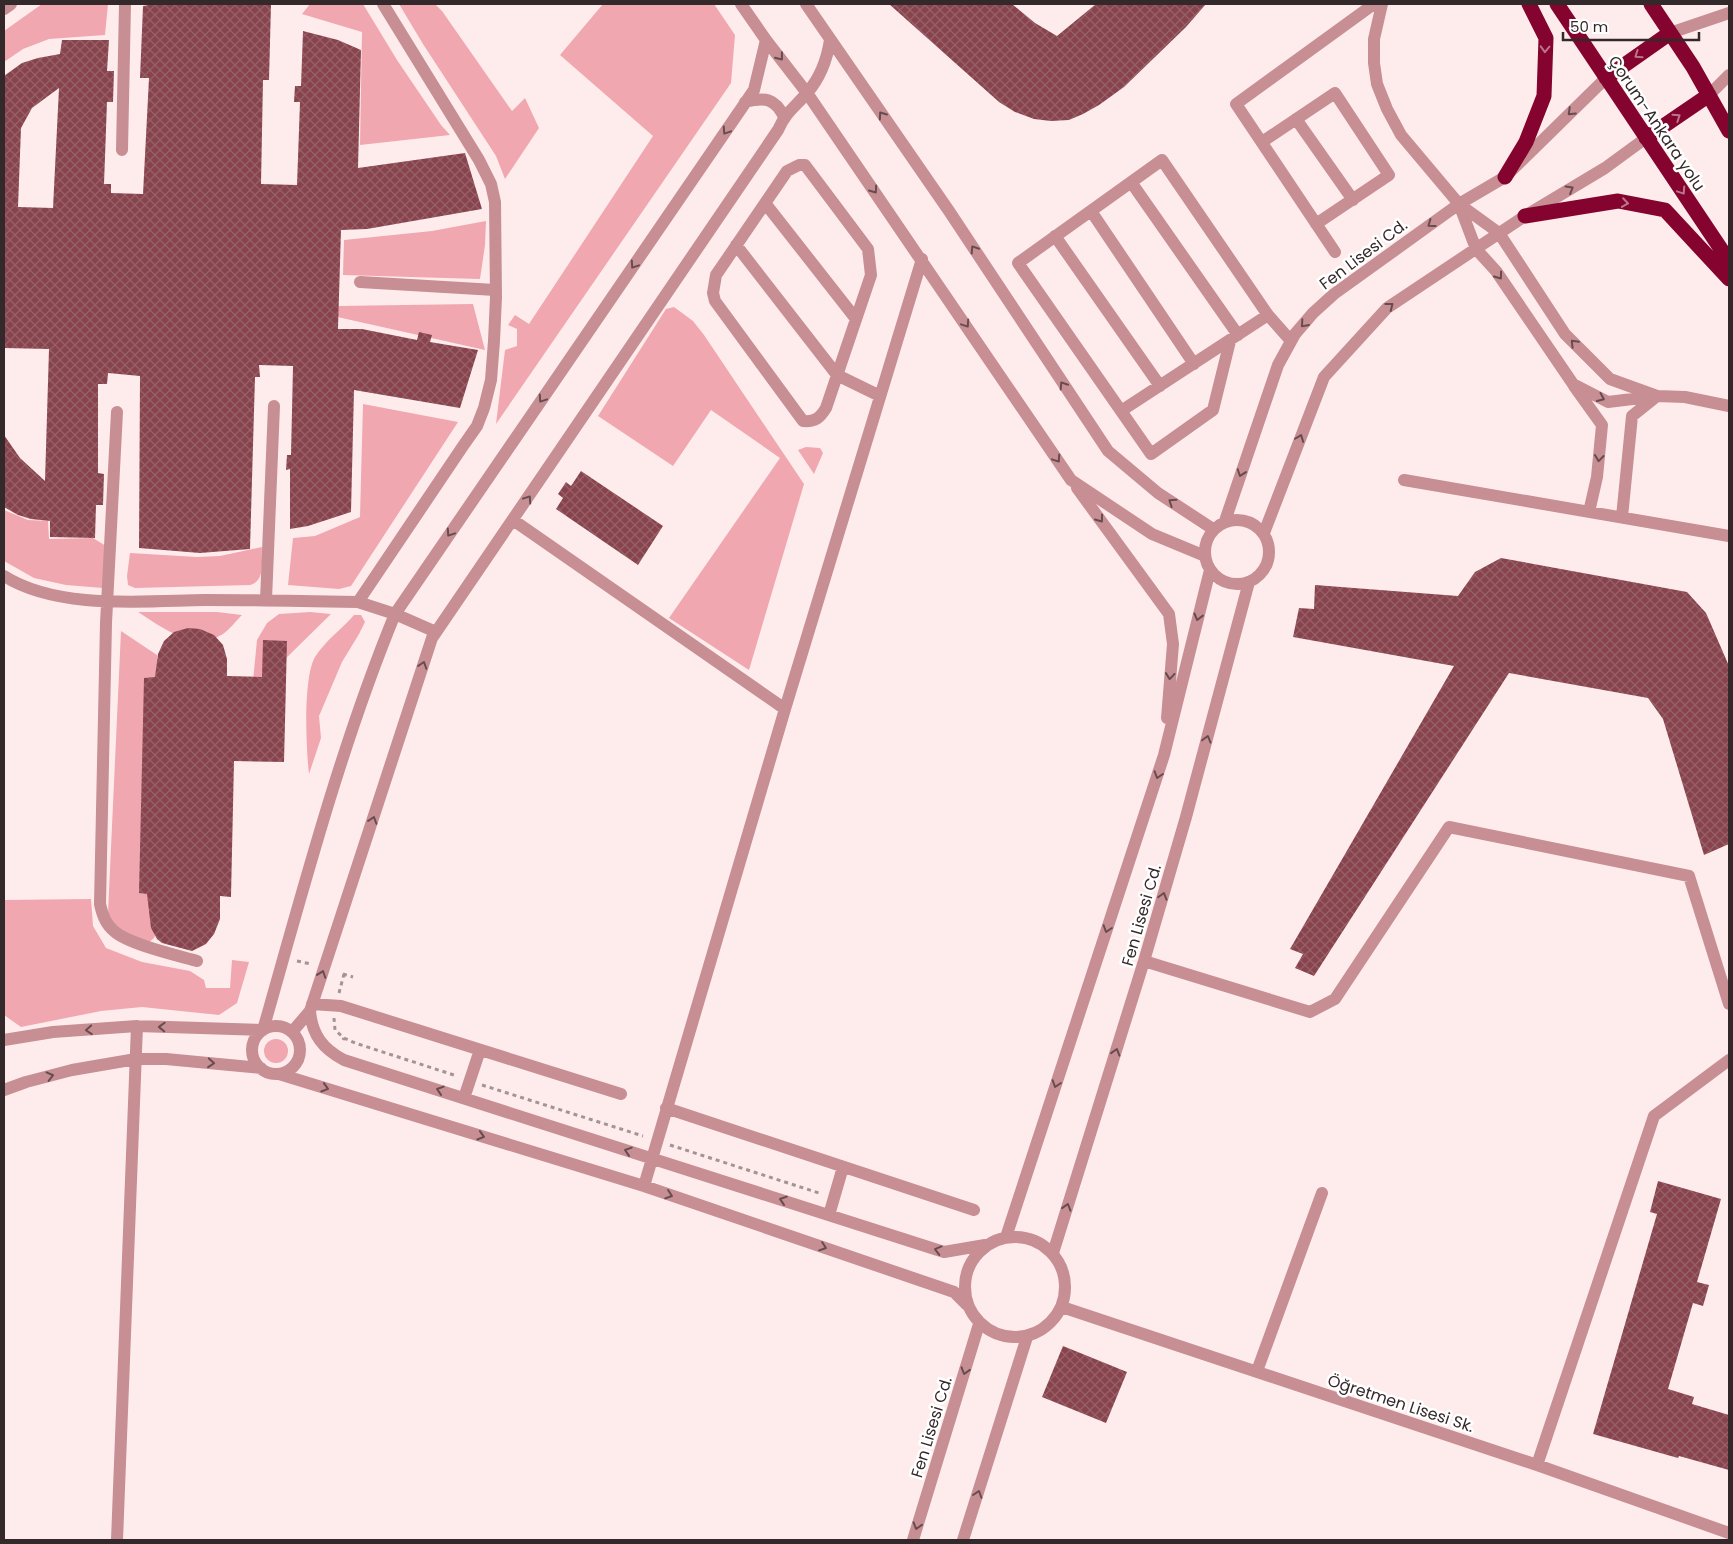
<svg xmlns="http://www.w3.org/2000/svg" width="1733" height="1544" font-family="Poppins,sans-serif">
  <defs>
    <pattern id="building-cross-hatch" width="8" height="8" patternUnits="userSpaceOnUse" patternTransform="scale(1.25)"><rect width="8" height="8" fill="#88434d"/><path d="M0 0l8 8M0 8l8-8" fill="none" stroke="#96626a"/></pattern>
  </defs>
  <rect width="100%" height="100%" fill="#feeced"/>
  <path fill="#f0a7af" d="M42,4h66l-3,31 -56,4 -26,10 -19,13v-31z
    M310,4h53l34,56 44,65 9,10 -90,10 2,-113 -60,-18z
    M399,4h36l7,7 70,100 13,-13 14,30 -34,51 -9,-23 -73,-112z
    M603,4h111l21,31 -4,48 -235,341 9,-74 12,-4v-17l-9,-4 7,-10 14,9 124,-188 -93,-81z
    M486,221l-1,24 -5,34 -137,-4 1,-35 88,-9z
    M473,304l12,46 -152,-34 5,-10z
    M674,307l19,14 11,14 100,149 -55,186 -80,-52 111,-160 -69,-48 -38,56 -75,-50 68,-107z
    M363,404l95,18 -107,164 -12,3 -51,-4 5,-47 22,-2 45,-19z
    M806,447l14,1 3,5 -9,21 -16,-24z
    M4,510l24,10 20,1 1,18 44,-1 13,8 -3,42 -37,-3 -32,-7 -30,-17z
    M262,547c-1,13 4,34 -12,38l-115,3 -7,-3 -1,-9 3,-23 67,4 23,-1z
    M138,612h79l25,3c-6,6 -12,14 -19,19 -29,18 -60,-6 -85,-22z
    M310,612l21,2 -55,54 -30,84 11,-112 10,-17 12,-9z
    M354,615h7l4,7 -6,12 -17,28 -23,54 2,22 -12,36c-3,-26 -6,-96 6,-117 10,-16 27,-28 39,-42z
    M121,631l36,24 2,271 -5,12 -6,5 -35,-15 -5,-15z
    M91,899l2,27 13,22 36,14 48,9 14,9 2,8h24l2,-28 17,2 -12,41 -18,12 -77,-8 -41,4 -80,16 -17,-12v-115z
    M264 1051a12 12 0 1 1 24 0a12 12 0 1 1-24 0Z"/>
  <path fill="url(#building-cross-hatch)" fill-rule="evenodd" d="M154,4h117l-2,76h-6l-2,104 36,1 3,-83h-6l1,-16h6l2,-55 35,9 23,10 -3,118 107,-15 17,56 -115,20 -26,1 -3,99h24l55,11 2,-8 13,3 -2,7 48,8 -18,58 -106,-18 -3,122 -43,14 -18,3v-60l-4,1 1,-15h4l2,-89 -34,-1 1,12h-5l-5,172 -50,4 -61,-5 1,-172 -32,-3 -1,11h-9v89l6,1 -1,31h-7l-1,33 -45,-1v-16l-19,-2 -13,-4 -14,-8v-72l16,23 25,23 4,-132 -45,-1v-272l18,-13 16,-5 22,-4 2,-14h47l-2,31h7l-1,31h-6l-3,82h7v9l32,1 6,-116h-9l3,-72zM59,88l-6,120 -35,-1 3,-79 11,-20z
    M889,4h123l23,19 22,13 39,-32h110l-20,23 -62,60 -25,18 -16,9 -14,6 -18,1 -17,-2 -19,-7 -16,-10z
    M581,471l82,55 -25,39 -82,-56 7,-11 -5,-4 8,-12 5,4z
    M1501,558l186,34 19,21 23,53v178l-25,11 -41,-136 -15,-21 -139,-25 -195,303 -19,-8 8,-14 -13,-5 164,-283 -161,-29 6,-29 15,1 1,-24 143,11 17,-24z
    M188,628l12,1 14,6 9,10 4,14v17l35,1 1,-37 24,1 -3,121 -50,-1 -3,136 -11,-1v23l-6,15 -8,10 -14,7 -30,-8 -5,-4 -6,-11 -4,-34 -8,-1 5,-215 11,-1 3,-23 6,-13 10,-9z
    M1658,1181l63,18 -24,83 12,3 -6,21 -10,-3 -25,86 26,8 -2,7 37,11v55l-50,-14 -1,2 -85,-24 64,-220 -7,-2z
    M1063,1346l64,26 -21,51 -64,-26z"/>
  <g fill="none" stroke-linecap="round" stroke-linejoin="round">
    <path stroke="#a29394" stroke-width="3" stroke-dasharray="4 4" stroke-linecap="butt" d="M297,961l14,3
      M343,974l10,3
      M339,993l5,-19
      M334,1018l1,12 9,8 -1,2
      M344,1038l11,5 102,33
      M482,1085l161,51
      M670,1145l149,48"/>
    <path stroke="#c78e94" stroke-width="12" d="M741,4l25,36 41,53 264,387 81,54 53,22
      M806,4l143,207 159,240 50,42 55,36
      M1382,4l-8,35v24l3,21 10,25 14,26 58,69 40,29 66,101 45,45 47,17
      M4,9l7,-5
      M1670,33l59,-20
      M1709,95l20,-20
      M745,102c20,-5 30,-4 39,15
      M1296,119l57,81
      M1262,142l73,-49 54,82 -73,49
      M122,150l3,-146
      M799,165h6l63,84 3,26 -45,133c-6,10 -11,14 -23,13l-88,-120 -2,-8 3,-18 71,-104z
      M1131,182l107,153
      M765,203l91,116
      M1459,204l17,45 20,22 77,113 35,18 49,-6 28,1 44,9
      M1091,211l103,153
      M1055,236l105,150
      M736,245l101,130 43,21
      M1335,252l-99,-148 138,-100
      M360,282l135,8
      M1230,341l-17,69 -62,44 -133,-191 144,-103 106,155
      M1574,386l28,39 -5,52 -8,35
      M1121,411l147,-96 23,26
      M117,412l-11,211 -6,281c2,10 5,20 14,27 14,13 62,24 83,30
      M1404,480l325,56
      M1077,488l92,126 4,30 -6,74
      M1622,517l10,-101 25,-20
      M1205 552a32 32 0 1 1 64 0a32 32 0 1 1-64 0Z
      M513,520l272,189
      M1225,521l53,-156 17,-31 18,-21 21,-19 125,-90 46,-27 101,-99
      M1264,533l60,-156 63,-69 138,-92 80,-48 41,-30
      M4,576c54,34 139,25 201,24 51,0 102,1 153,2l105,-156 14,-20 7,-18 7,-28 3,-39 2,-44 -1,-95 -4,-18 -12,-24 -96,-156
      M266,600l8,-194
      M358,602l37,12 41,18
      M1144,961l166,51 25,-13 114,-172 240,49 40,128
      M312,1004l29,2 280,88
      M310,1011c2,24 13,38 34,49l600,192 41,-7
      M252 1050a24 24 0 1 1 48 0a24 24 0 1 1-48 0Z
      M292,1032l18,-21 122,-373 346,-508c8,-18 16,-22 29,-37 13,-15 20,-33 23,-53
      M4,1040l49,-8 84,-6 126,4c40,-140 77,-282 132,-416l359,-524 12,-50
      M279,1074l365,112 310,106 13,13
      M4,1090l22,-8 46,-12 64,-11h30l95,9
      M464,1098l16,-48
      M666,1108l308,102
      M644,1186l141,-477 137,-450
      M829,1215l14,-48
      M965 1287a50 50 0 1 1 100 0a50 50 0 1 1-100 0Z
      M1006,1237l158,-482 46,-185
      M1053,1253l91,-292 42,-144 63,-235
      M1062,1307l475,158 192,68
      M1257,1371l65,-178
      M1537,1465l117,-349 75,-56
      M117,1540l20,-514
      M913,1540l66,-216
      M963,1540l64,-203"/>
    <path stroke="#85042f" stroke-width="15" d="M1557,4l172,257
      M1651,4l42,63 36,64
      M1606,78l64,-45
      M1646,138l63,-43
      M1505,177l21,-35 18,-46 2,-58 -17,-34
      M1525,216l93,-15 47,9 64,69"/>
  </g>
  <defs><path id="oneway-chevron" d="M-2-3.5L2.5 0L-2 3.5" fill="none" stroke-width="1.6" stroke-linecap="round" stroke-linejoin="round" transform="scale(1.25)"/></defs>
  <g stroke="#bc758d">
    <use href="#oneway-chevron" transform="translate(1545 49) rotate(92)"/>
    <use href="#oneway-chevron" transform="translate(1638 55) rotate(145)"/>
    <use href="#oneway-chevron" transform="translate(1677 117) rotate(-34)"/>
    <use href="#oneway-chevron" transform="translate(1682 191) rotate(56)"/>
    <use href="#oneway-chevron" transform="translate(1625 203) rotate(8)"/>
  </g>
  <g stroke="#674c4f">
    <use href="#oneway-chevron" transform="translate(780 57) rotate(52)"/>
    <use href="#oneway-chevron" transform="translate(1571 112) rotate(136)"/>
    <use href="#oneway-chevron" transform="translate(882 115) rotate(-125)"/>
    <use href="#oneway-chevron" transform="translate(726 131) rotate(124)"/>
    <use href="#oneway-chevron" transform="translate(1570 189) rotate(-31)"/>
    <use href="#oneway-chevron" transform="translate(874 190) rotate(55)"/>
    <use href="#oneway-chevron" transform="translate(1431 224) rotate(144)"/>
    <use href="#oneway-chevron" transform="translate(974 249) rotate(-123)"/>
    <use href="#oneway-chevron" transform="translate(634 265) rotate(124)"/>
    <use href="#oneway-chevron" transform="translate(1499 276) rotate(54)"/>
    <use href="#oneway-chevron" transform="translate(1390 306) rotate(-38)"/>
    <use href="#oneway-chevron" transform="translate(966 324) rotate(56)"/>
    <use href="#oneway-chevron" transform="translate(1304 324) rotate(131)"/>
    <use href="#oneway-chevron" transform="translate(1574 343) rotate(-134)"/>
    <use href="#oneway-chevron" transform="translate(1063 385) rotate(-123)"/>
    <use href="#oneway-chevron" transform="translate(1601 398) rotate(24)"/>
    <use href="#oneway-chevron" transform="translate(542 399) rotate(124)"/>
    <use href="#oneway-chevron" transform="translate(1300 438) rotate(-69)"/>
    <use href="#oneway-chevron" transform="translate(1599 458) rotate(96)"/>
    <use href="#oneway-chevron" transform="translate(1057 459) rotate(56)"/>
    <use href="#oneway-chevron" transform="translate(1241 473) rotate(109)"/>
    <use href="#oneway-chevron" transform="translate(528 499) rotate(-56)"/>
    <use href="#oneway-chevron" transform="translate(1172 502) rotate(-146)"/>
    <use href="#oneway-chevron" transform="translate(1100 519) rotate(54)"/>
    <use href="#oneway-chevron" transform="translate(450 533) rotate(124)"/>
    <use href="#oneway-chevron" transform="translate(1198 617) rotate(104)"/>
    <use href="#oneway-chevron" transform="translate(423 665) rotate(-72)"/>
    <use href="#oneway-chevron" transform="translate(1170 676) rotate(95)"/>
    <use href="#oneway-chevron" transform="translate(1207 739) rotate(-75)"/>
    <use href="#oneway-chevron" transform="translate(1158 775) rotate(108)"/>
    <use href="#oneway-chevron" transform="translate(373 820) rotate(-72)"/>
    <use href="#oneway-chevron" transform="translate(1163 896) rotate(-74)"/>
    <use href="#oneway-chevron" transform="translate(1107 929) rotate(108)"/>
    <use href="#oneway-chevron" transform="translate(322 974) rotate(-71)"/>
    <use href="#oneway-chevron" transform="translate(162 1027) rotate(-178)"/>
    <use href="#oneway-chevron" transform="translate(89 1030) rotate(176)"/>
    <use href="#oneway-chevron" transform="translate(1116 1052) rotate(-73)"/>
    <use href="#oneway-chevron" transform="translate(211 1063) rotate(5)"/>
    <use href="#oneway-chevron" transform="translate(50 1076) rotate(-14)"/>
    <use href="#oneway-chevron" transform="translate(1056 1084) rotate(108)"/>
    <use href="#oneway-chevron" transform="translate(325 1088) rotate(17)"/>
    <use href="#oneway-chevron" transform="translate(440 1090) rotate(-162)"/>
    <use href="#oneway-chevron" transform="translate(481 1136) rotate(17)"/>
    <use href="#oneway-chevron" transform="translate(628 1151) rotate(-162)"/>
    <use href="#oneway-chevron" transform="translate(669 1195) rotate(19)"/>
    <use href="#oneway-chevron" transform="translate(783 1200) rotate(-162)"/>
    <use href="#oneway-chevron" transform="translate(1067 1207) rotate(-73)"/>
    <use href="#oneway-chevron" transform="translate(823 1247) rotate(19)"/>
    <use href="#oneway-chevron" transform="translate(938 1250) rotate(-165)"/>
    <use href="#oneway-chevron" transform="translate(965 1371) rotate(107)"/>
    <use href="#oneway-chevron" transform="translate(978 1494) rotate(-72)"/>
    <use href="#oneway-chevron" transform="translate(917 1526) rotate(107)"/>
  </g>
  <g text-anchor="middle" stroke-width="5" stroke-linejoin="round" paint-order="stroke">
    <g font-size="16" fill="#34292a" stroke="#fff">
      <text transform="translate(1657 123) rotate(56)" y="6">Çorum-Ankara yolu</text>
      <text transform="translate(1363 254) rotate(-37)" y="6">Fen Lisesi Cd.</text>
      <text transform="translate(1141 915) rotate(-74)" y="6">Fen Lisesi Cd.</text>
      <text transform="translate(1401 1403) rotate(18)" y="6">Öğretmen Lisesi Sk.</text>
      <text transform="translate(931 1427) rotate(-73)" y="6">Fen Lisesi Cd.</text>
    </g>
  </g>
  <rect width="1733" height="1544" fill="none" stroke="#34292a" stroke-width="10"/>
  <path d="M1563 32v8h136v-8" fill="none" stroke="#34292a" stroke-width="2.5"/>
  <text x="1570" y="32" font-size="15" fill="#34292a" stroke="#ffffff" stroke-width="4" paint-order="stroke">50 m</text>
</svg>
